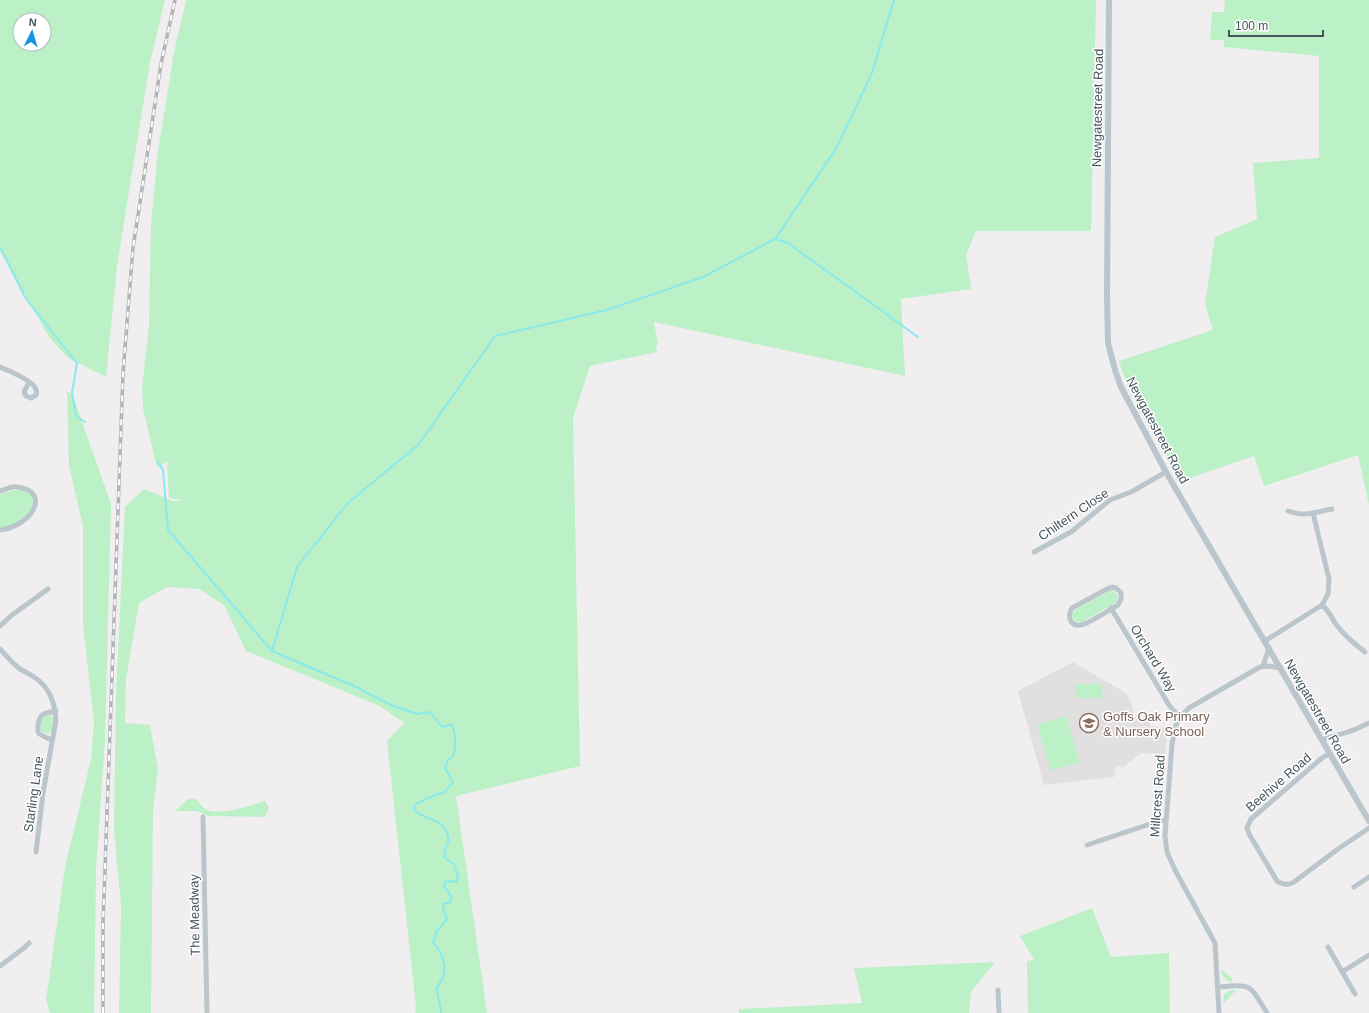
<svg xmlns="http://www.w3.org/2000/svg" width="1369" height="1013" font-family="Arial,sans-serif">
  <rect width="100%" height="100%" fill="#f1eeef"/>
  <path fill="#e2dfe1" d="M1073,662l53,31 4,7 6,18 14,1v7l14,1 3,4 -2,23 -24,-1 -17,14 -8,-1 -2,11 -70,8 -26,-94z"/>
  <path fill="#bcf0c7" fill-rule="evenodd" d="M0,0h165l-15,62 -33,204 -11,111 -38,-19 -19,-21 -49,-86zM20,20h24v24h-24z
    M186,0h910l-5,231h-115l-10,24 5,34 -70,10 4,77 -251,-54 4,23 -2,1 1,6 -67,14 -17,52 7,348 -124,30 31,217h-72l1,-6 -29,-266 17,-18 -24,-17 -134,-55 -22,-46 -25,-16 -32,-2 -28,16 -13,76 -1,44 25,2 8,44 -5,43 -2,201h-32l2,-108 -7,-74 2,-137 9,-187 19,-18 29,12h11l-15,-3 -2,-37 -10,7 -14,-60 -1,-20 7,-63 2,-102 7,-72 16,-99z
    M1225,0h144v505l-11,-50 -94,31 -10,-30 -73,25c-22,-39 -49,-77 -62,-120l94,-31 -8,-25 10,-68 42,-18 -4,-56 66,-5v-102l-95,-9v-7h-14l2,-28h12z
    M67,391l6,5 38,108 -6,236 -9,129 -2,144h-44l-4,-13 19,-133 26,-108 3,-37 -11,-97v-98l-14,-62z
    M19,489c26,6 11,26 -4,35 -4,2 -10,3 -15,4v-34z
    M1111,590l3,1 4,5 -1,4 -2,3 -33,19h-6l-2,-2 -2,-5 3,-5z
    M1075,684h27v14h-27z
    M46,715l5,1 3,4 -2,10 -4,4 -5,-1 -3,-4 2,-11z
    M1066,716l14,46 -29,9 -14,-46z
    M188,799h8c3,3 6,8 9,10 14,8 46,-4 60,-8l4,7 -4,9 -57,-1 -11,-5h-22z
    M1092,908l19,49 58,-4 1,60h-142l-1,-52 7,-1 -14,-24z
    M995,962l-24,30 -2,21h-230v-4l123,-6 -8,-35z
    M1221,969l12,10 -2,3c-7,-2 -9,-6 -10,-13z
    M1231,990h5l-13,14 1,-10z"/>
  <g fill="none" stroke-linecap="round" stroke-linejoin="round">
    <path stroke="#88eaed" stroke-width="2" d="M775,239l13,4 130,94
      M0,247l26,52 51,64 -5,30 4,23 9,6
      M158,462l5,8 5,60 104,121
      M441,1013c0,-9 -4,-16 -4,-26 12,-14 8,-31 -4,-45l4,-11 10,-12 -4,-12 1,-4h6c3,-8 -2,-11 -6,-17l1,-4 7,-1 4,1 2,-4 -4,-14 -9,-6c-2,-10 5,-14 3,-21 -2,-18 -24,-17 -34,-27v-3l2,-3 17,-8 12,-4 8,-10 -8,-14 3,-8 5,-3c3,-11 4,-21 -1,-32h-4l-3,2 -4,-1 -9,-12 -5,-2 -9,2 -25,-8 -39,-20 -82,-35 25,-84 51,-64 71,-59 76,-108 112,-26 96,-33 72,-38 61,-90 36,-76 22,-73"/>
    <path stroke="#bac6cc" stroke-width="5" d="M0,367c8,3 33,14 36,22 1,3 1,4 0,6l-5,3 -5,-2 -2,-4 5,-10
      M0,491c4,-1 8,-3 12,-4 5,-1 11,1 16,3 17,10 2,28 -10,34 -5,4 -12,5 -18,6
      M1332,509l-19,4 16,66 -1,15 -6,11c6,5 9,11 13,18 8,11 18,20 30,29
      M1288,511c9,3 15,4 25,2
      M1034,552l37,-20 39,-32 21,-8 35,-20
      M1112,587l4,1 5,5v6l-3,6c-9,5 -28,18 -37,20 -11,2 -14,-9 -9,-17l37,-20z
      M1111,608l58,97 4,5 8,6
      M0,626l12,-11 36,-26
      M1265,641l57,-36
      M0,649c6,7 13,15 20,20 5,3 10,5 14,8 16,10 21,26 22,43l-13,73 -7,59
      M1263,666l6,-18
      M52,740c-4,-2 -12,-4 -14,-8 0,-2 0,-5 0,-7 2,-12 6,-12 18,-14
      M1322,740c9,-4 17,-5 26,-8 7,-2 14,-6 21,-9
      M1330,753l-8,5 -71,61 -4,9 2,6 28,47c6,4 11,5 17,1l44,-33 31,-21
      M203,817l4,196
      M1087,845l72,-24 6,-1
      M1354,887l15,-10
      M1328,947l27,47
      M0,966l24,-18 5,-5
      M1342,972l27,-17
      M1218,987c35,-3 31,-3 49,26
      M998,990l1,23
      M1219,1013l-4,-70 -40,-73 -8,-18 -2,-16 7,-92 4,-19 5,-9 8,-8 71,-41 8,-1 13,2"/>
    <path stroke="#bac6cc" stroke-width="6" d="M1109,0l-2,296 1,47 7,27 6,17 45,85 203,349"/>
    <g stroke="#b1b5b9" stroke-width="3.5">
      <path id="rail" d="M103,1013v-89l20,-551 10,-125 28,-184 14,-64"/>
    </g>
    <use href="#rail" stroke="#fff" stroke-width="2" stroke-dasharray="6" stroke-linecap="butt"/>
  </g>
  <defs>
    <g id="school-ring" transform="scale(1)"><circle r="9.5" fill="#fff" stroke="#8d6e63" stroke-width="1.5"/><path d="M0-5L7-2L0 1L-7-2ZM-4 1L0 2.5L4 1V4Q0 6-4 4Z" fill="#8d6e63"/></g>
  </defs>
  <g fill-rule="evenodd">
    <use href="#school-ring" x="1089" y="723"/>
  </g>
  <g text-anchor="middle" stroke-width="3" stroke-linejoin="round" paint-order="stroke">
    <g font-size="13" fill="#46565c" stroke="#fff">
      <text transform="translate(1097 108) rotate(-89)" y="5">Newgatestreet Road</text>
      <text transform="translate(1158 430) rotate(62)" y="5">Newgatestreet Road</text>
      <text transform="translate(1073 514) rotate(-34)" y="5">Chiltern Close</text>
      <text transform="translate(1154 658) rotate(59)" y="5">Orchard Way</text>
      <text transform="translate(1318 711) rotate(60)" y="5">Newgatestreet Road</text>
      <text transform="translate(1278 782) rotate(-41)" y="5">Beehive Road</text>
      <text transform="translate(33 794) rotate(-82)" y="5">Starling Lane</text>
      <text transform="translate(1157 796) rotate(-86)" y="5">Millcrest Road</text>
      <text transform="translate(194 915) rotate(-91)" y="5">The Meadway</text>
    </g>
    <g font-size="13" fill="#785e54" stroke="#fff" text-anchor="start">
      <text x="1103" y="721">Goffs Oak Primary<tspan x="1103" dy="15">&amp; Nursery School</tspan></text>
    </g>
  </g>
  <g transform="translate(32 32) rotate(5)"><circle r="19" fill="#ffffff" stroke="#b5bbbe"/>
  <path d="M0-3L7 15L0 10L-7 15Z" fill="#1694e4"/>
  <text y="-6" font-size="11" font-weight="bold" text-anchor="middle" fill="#46565c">N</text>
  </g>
  <path d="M1229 30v6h94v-6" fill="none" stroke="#46565c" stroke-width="2"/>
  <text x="1235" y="30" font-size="12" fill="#46565c" stroke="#ffffff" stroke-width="3" paint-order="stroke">100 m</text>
</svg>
